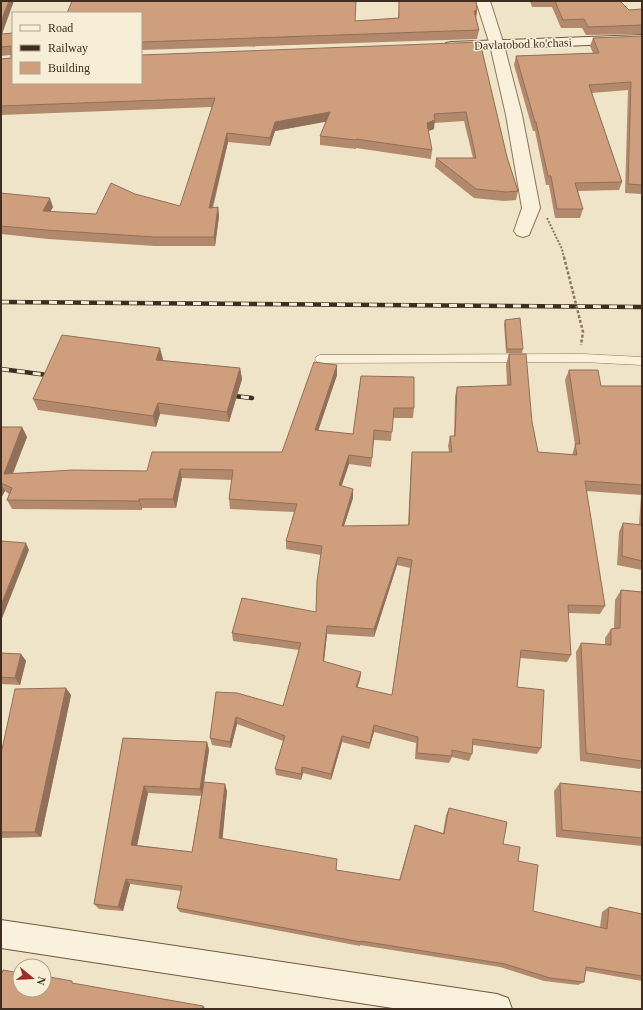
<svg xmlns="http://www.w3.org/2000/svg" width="643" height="1010" font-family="'Times New Roman',serif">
  <rect width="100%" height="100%" fill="#f0e4c8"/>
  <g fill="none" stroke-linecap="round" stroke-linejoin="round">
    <g stroke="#8d765c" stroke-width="1">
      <path id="lane" d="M583,354l59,3v8l-59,-3 -263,1 -3,-1 -2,-3 2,-3 3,-1z"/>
    </g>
    <g stroke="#8d765c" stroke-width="2">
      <path id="street" d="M476,1h14l14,44 18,70 18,93 -11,27 -6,2 -6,-2 -3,-4 8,-23 -16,-93 -16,-70z"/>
    </g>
    <g stroke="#6f573f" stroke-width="2">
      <path id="secondary" d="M642,35v8l-191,7 -5,-1 -2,-3 2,-3 5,-1z
        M1,920l496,74 11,4 4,11h-113l-398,-61z"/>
    </g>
    <use href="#lane" fill="#faf1dc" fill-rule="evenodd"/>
    <use href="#street" fill="#faf1dc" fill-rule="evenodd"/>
    <use href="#secondary" fill="#faf1dc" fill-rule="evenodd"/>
    <g stroke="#3d2e20" stroke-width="4.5">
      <path id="rail" d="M1,302l641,5
        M1,369l54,7
        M225,395l27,3"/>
    </g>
    <use href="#rail" stroke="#f7eed8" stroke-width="3" stroke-dasharray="8" stroke-linecap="butt"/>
    <path stroke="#8d765c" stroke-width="2" stroke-dasharray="2 1.5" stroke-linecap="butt" d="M547,218l15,31 2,9"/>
    <path stroke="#8d765c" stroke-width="2.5" stroke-dasharray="3 2" stroke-linecap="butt" d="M564,257l19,75 -2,13"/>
  </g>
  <path fill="#b2896c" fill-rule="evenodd" d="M1,1l1,33 11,-1v50l467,-41 27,115 11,34 -2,9 -12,1 -30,-3 -39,-31 1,-9h37l-9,-37 -30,2v6l-6,2 4,19 -1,9 -75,-11v1l-36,-4v-9l6,-15 -51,10 -5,15 -42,-4 -15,66 5,-1 1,9 -4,30h-60l-107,-7 -47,-5v-41l52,14 -3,5 46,2 39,-20 45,12 32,-99 -211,8v-56l10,-1v-3l-10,1z
    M399,1h77l1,9 -1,8 3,12 -2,9 -336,11v-37l214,8 43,-3z
    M530,1h90l9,9 13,-1v25l-56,1 -4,-7h-21l-9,-21h-20z
    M642,36v158l-17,-1 3,-103 -36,3 30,89 -3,8 -41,1 5,18 -3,9h-25l-6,-33h-3l-11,-54h-2l-19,-66 2,-9 77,-3 -3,-7 3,-8z
    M505,320l18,29 -1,4h-16l-2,-29z
    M509,354l23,68 6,30 34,3 3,-10 -10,-65 4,-10 32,16h41v184l-25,-5 2,-33 4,-9 16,2 2,-30 -55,-4 19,115 -5,8 -32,-1 3,42 -4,7 -47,-4 -3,29 24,61 -4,6 -64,-9 -1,9 -3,7 -17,-4 -3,6 -34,-4 1,-16 -42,-11 -5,17 -27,-7 -11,38 -28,-7 -2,7 -25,-5 -1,-6 8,-28 -46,-17 -6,24 -19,-3 -2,-7 6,-46 67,14 16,-56 -66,-9 -1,-8 84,-21 5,-57 -35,-6v-8l8,-29 -64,-3 -1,-10 3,-19 -50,-2 -6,30h-34v2l-130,-1 -5,-9 2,-6 -4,-3 -4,7v-71h21l5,10 -15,37 135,-3 135,-19 55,-87v10l-19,56 35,3 8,-58 53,32 -1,10h-20l-2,23 -17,-1 -3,27 -22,-3 -8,22 12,12 -9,28 64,-1 3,-63 1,-10h37l-1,-6 2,-10h4l1,-39 2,-10 50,-2 -1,-21zM397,565l13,3 -18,127 -35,-7 3,-9 1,-7 -37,-10 3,-28 47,3z
    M163,359l-1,1 78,8 2,11 -13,43 -69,-8 -4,13 -118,-17 -5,-11z
    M621,590l21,2v175l-2,2 -60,-8 -4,-109 5,-9 24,2v-7l6,-9 3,-1 1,-28z
    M1,653l20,1 5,7 -6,24 -19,-1z
    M71,695l-30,142 -40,1v-84z
    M123,738l84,4 2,8 -5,32 23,9 -5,48 114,31 63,10 16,-55 28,8 3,-18 3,-7 54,36 15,17 15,50 67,16 2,-15 7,-5 33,7v67l-56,-10 -2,11 -6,3 -34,-4 -44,-14 -140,-22v1l-180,-34 -3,-4 4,-17 -51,-7 -7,27 -24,-2 -5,-5zM148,793l53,3 -9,56 -55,-7z
    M560,783l82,9v54l-86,-9 -2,-46z"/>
  <path fill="#916f58" d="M9,1h5l-13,36v-16z
    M477,10l-1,9 -2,-8z
    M330,112v9l-55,10 -5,15v-8l5,-16z
    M435,120l-1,9 -8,3 1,-9z
    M227,133l1,9 -18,74 -1,-8z
    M50,198l3,9 -7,13 -3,-9z
    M218,207l1,9 -4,30 -1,-9z
    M160,348l3,11 -5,12 -2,-11z
    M337,365v10l-22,65v-10z
    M240,368l2,11 -13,43 -2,-10z
    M158,403l2,11 -4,13 -3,-11z
    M22,427l5,10 -18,47 -5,-10z
    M349,455v9l-10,30v-9z
    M180,469l2,9 -6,30 -3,-9z
    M1,484l4,7 -4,7z
    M353,489v9l-12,37 1,-9z
    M139,499l3,9v2l-3,-9z
    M26,543l3,7 -28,71v-16z
    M398,557l-1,8 -23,72v-8z
    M327,626v8l-4,35v-8z
    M21,654l5,7 -6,24 -5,-7z
    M361,672l-1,7 -5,16 1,-8z
    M66,688l5,7 -30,142 -6,-5z
    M236,717l1,7 -6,24 -1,-6z
    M374,725v7l-5,17 1,-6z
    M342,736v6l-11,38v-6z
    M207,742l2,8 -7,46 -2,-7z
    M302,767l1,6 -2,7v-6z
    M225,784l2,7 -5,54 -3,-7z
    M144,786l4,7 -12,58 -5,-6z
    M126,879l4,5 -7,27 -5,-4z
    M203,1006l2,2v1h-3z"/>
  <path fill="#cf9f7d" stroke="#916f58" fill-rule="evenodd" d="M1,1h8l-8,20z
    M72,1h284l-1,20 44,-3v-17h77l1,9 -3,1 5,19 -338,12v-29h-74z
    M555,1h65l9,9 13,-1v16l-54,2 -4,-8 -21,1z
    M13,33v50h128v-28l339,-13 27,115 11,34 -12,1 -30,-3 -40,-31h40l-10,-46 -32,2 1,6 -8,3 5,27 -76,-11v1l-36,-4 10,-24 -55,10 -5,16 -43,-5 -18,75 9,-1 -4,30h-60l-108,-7 -45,-4v-33l49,5 -7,13 53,3 15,-31 24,11 45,12 35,-108 -214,8v-47l10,-1v-12l-10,1v-13z
    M642,36v149l-14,-1 3,-102 -42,3 33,97 -47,1 8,26h-26l-6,-33h-3l-12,-54h-1l-19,-66 83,-3 -6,-15z
    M520,318l3,31h-16l-2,-29z
    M62,335l98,13 -4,12 84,8 -13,44 -69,-9 -5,13 -120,-17z
    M509,354h17l6,68 6,30 39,3 -2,-11h5l-11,-74h29l3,16h41v99l-57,-4 20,125 -37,-1 3,50 -50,-5 -4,37 27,3 -3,58 -68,-9 -1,15 -20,-4v6l-35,-3 1,-16 -44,-12 -4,18 -28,-7 -11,38 -29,-7 -1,7 -26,-5 10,-33 -49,-19 -6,25 -20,-4 6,-46 21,1 46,13 18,-63 -69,-10 10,-35 74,14 1,-31 5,-35 -36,-5 11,-37 -68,-5 4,-29 -53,-1 -7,30h-34v2l-132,-1 5,-12 -11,-5v-56h21l-18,47 69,-4 74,1 5,-19h130l32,-90 23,3 -22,65 38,4 8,-58 53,1v31h-20l-2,24 -18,-2 -2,28 -23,-3 -10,30 14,4 -11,37 67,-1 3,-73h40l-2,-16h5l2,-49 54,-2zM398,557l14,3 -20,135 -36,-8 5,-15 -38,-11 4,-35 47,3z
    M623,523l19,2v36l-20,-5z
    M1,541l25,2 -25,62z
    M621,590l21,2v169l-56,-8 -5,-110 30,2v-16l9,-1z
    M1,653l20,1 -6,24 -14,-1z
    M66,688l-31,144h-34v-78l14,-65z
    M123,738l84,4 -7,47 -56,-3 -13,59 61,7 12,-70 21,2 -6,54 118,21 -1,11 64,10 15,-55 29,9 5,-26 58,14 -4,22 17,3 -2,14 20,4 -5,46 74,18 2,-22 33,7v62l-56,-9 -2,15 -34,-4 -45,-14 -144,-23v1l-184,-34 5,-22 -56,-7 -8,28 -24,-3z
    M560,783l82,9v46l-80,-8z
    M3,970l17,3v17h24v-14l28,5v2l131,23 -1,3h-201v-36h1z"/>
  <g text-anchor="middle" stroke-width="3" stroke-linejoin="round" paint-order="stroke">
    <g font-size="12" fill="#3d2e20" stroke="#f7eed8">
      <text transform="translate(523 44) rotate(-2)" y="4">Davlatobod ko'chasi</text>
    </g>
  </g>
  <rect width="643" height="1010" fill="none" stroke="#3d2e20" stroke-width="4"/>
  <rect x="12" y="12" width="130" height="72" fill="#f7eed8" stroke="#ada18e"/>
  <rect x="20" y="25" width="20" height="6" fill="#faf1dc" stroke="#ada18e"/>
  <text x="48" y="32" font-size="12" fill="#3d2e20">Road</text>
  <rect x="20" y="45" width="20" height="6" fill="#3d2e20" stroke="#ada18e"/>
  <text x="48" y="52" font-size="12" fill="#3d2e20">Railway</text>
  <rect x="20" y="62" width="20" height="12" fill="#cf9f7d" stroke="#ada18e"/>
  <text x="48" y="72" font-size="12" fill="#3d2e20">Building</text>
  <g transform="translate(32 978) rotate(108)"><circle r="19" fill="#f7eed8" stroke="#ada18e"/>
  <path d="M0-3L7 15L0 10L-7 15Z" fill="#9e2a2b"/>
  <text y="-6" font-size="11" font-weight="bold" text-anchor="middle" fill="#3d2e20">N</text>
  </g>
</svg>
